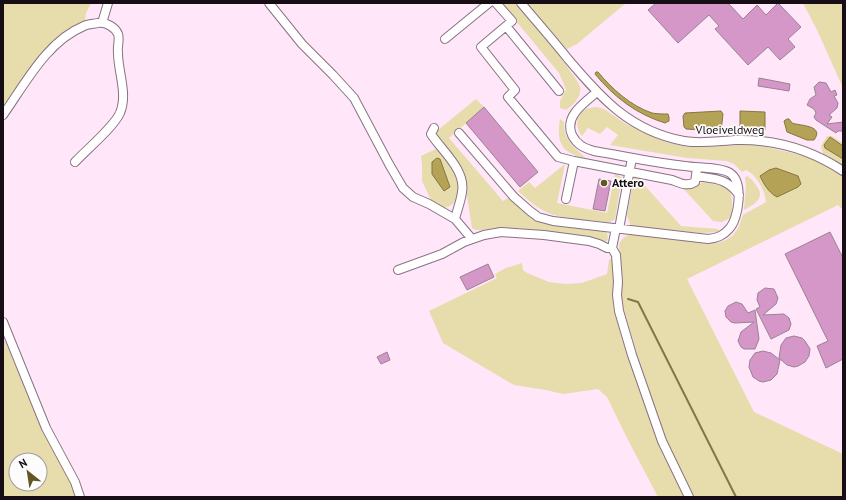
<svg xmlns="http://www.w3.org/2000/svg" width="846" height="500" font-family="'PT Sans',sans-serif">
  <rect width="100%" height="100%" fill="#ffe6f9"/>
  <path fill="#e7dcab" fill-rule="evenodd" d="M3,3h88l-5,10 -1,8 -20,12 -25,22 -37,51z
    M501,3h14c19,22 39,44 55,68 4,5 8,10 10,16 2,9 -7,19 -14,23l-6,-2v-7l6,-12 -7,-16z
    M527,3h99l-49,41 -10,5z
    M803,3h40v85l-26,-58z
    M476,99l8,8 -35,31 54,63 7,-4c21,30 60,32 93,33l4,3 1,7 -4,2c-11,-8 -88,-15 -105,-14 -9,0 -19,5 -27,0l-6,-38v-11l-10,-16 -19,-23 -1,-7 2,-3z
    M596,107l8,2 22,15 37,17 24,6h16l52,-3 49,12 24,10 15,11v33l-5,-5 -151,74 67,133 89,42v43h-149l-27,-55 -26,-75 -20,-67 1,-15 -3,-41 4,-6 7,-4 88,9c17,-5 20,-13 25,-28l23,-13c-1,-11 -9,-27 -20,-32l-4,2 -8,-8 -7,-3 -40,-3 -77,-13 8,-10 -11,-8 -7,7 -12,-6 -6,8c-6,-7 -7,-19 2,-26 3,-2 8,-2 12,-3z
    M560,119l4,3c-1,17 10,26 22,36 -24,-4 -30,-15 -26,-39z
    M827,136h5l9,6 2,-3v28l-20,-13 -2,-8z
    M438,148l18,25 4,20c-4,8 -7,13 -16,15l-13,-8 -9,-19v-17l-1,-8z
    M565,164l-8,39 50,10 8,-39 7,3 -7,42 -5,3h-4c-15,-2 -41,-3 -55,-8 -13,-5 -23,-14 -33,-23l11,-9 6,6z
    M747,176c5,3 8,7 11,12 7,12 -6,17 -14,22l2,-24 -1,-8z
    M634,178h4l43,48 37,3 1,3 -19,1 -67,-7 -3,-2 -3,-9z
    M703,182c14,3 30,3 29,21 0,5 0,10 -2,15l-8,4 -9,-1 -32,-35 11,2z
    M612,258l2,1 -1,32 1,20 38,113 34,73h-28l-31,-59 -20,-41 -9,-8 -35,5 -17,-4 -32,-5 -71,-42 -14,-32 68,-33 -2,-4 11,-6 16,-5 1,7 4,3 22,9 16,2 17,-1 25,-9 2,-14z
    M3,337l27,62 42,82 4,16h-73zM16,460h24v24h-24z"/>
  <path fill="#b4a257" stroke="#857643" d="M596,72h2c14,17 33,34 54,41 5,1 11,1 16,1l1,3v4l-4,2c-29,-9 -51,-26 -70,-49z
    M721,111l2,3 -2,17 -35,-2 -2,-2 -1,-11 2,-3z
    M740,111l25,1v18l-22,-1 -3,-3z
    M787,119h2l3,4c8,3 33,2 22,17h-7l-20,-8 -3,-11z
    M830,137l13,9v13l-18,-11 -1,-3z
    M437,158l3,1 10,28 -6,4 -12,-17v-12z
    M776,168l22,8 3,8 -3,3 -21,10c-9,-5 -13,-13 -17,-21l9,-6z"/>
  <g fill="none" stroke-linecap="round" stroke-linejoin="round">
    <path stroke="#857643" stroke-width="2" d="M628,299l10,3 98,195"/>
  </g>
  <path fill="#d597c8" stroke="#998293" d="M656,3h72l15,16 14,-14 9,10 12,-12 23,24 -13,12 7,8 -15,13 -12,-13 -20,18 -33,-36 4,-3 -10,-11 -31,28 -30,-33z
    M759,78l31,6 -1,7 -31,-5z
    M819,82l7,1 5,9 4,-2 2,5 -3,1 4,7 -1,5 -8,7 3,2 -5,7 16,-2v9h-5l-2,2 -20,-13 -2,-3 2,-4 -2,-4 -7,-4 3,-6 6,-4 -2,-8z
    M484,107l54,65 -18,15 -54,-64z
    M599,179l12,2 -6,30 -12,-2z
    M830,232l13,26v101l-17,9 -9,-22 11,-5 -43,-87z
    M488,264l6,13 -27,13 -7,-13z
    M765,288l9,1 4,9 -2,6 -13,11 21,-1 5,4 2,6 -2,6 -18,9 -15,-30 4,-2 -3,-7 1,-7z
    M736,302l6,2 6,9 7,-3 4,29 -4,10h-11l-3,-2 -3,-6 3,-9 13,-10 -19,1 -4,-1 -5,-5 -1,-6 3,-5z
    M794,336l8,2 3,3 5,8 -1,7 -4,6 -7,4 -4,1 -7,-2 -8,-7 2,-13 5,-7z
    M763,351l8,2 9,7 -3,14 -6,6 -8,2 -4,-1 -6,-4 -4,-10 1,-7 5,-7z
    M387,352l3,8 -9,4 -4,-7z"/>
  <g fill="none" stroke-linecap="round" stroke-linejoin="round">
    <g stroke="#887283" stroke-width="10">
      <path id="minor" d="M269,3l33,41 31,31 21,23 35,66 14,24 10,9 16,7 26,15 17,20
        M496,3l16,18 -6,5
        M521,3c16,19 32,37 47,56 33,39 62,72 116,82 17,3 34,0 51,-1 40,-1 75,9 108,31
        M102,23l6,-20
        M445,39l44,-36
        M559,91l-53,-65 -25,21 34,43 -7,7 50,60 16,4
        M3,115c22,-31 44,-74 81,-89 4,-2 10,-2 14,-3 8,-1 17,4 20,11 2,5 -1,13 0,19 0,19 10,41 2,60 -7,15 -33,36 -45,49
        M434,128l-3,6c11,17 35,36 31,58 -1,9 -5,18 -7,27
        M459,133l55,64 16,14 8,6 15,4 155,18c9,-1 15,-3 21,-10 10,-10 15,-47 1,-56 -9,-6 -33,-5 -45,-7 -31,-3 -61,-10 -91,-15 -10,-3 -17,-6 -22,-16 -8,-19 12,-32 25,-43
        M696,176c19,3 31,2 43,19
        M566,199l8,-38 98,19c8,3 15,7 23,2l2,-14
        M619,229l13,-71
        M612,248l4,7 2,27 -1,13 2,16 13,44 30,86 27,56
        M398,270l44,-16 22,-12 20,-7 17,-3 43,3 45,6 10,3 8,4h5l4,-20
        M3,322l43,106 29,54 5,15"/>
    </g>
    <use href="#minor" stroke="#fff" stroke-width="8"/>
  </g>
  <circle fill="#625723" stroke="#fcfcfc" stroke-width="1.5" cx="604" cy="183" r="4"/>
  <g text-anchor="middle" stroke-width="3.5" stroke-linejoin="round" paint-order="stroke">
    <g font-size="12" fill="#160e14" stroke="#fcfcfc">
      <text x="730" y="134">Vloeiveldweg</text>
    </g>
    <g font-size="12" font-weight="bold" fill="#160e14" stroke="#fcfcfc" text-anchor="start">
      <text x="612" y="187">Attero</text>
    </g>
  </g>
  <rect width="846" height="500" fill="none" stroke="#160e14" stroke-width="8"/>
  <g transform="translate(28 472) rotate(330)"><circle r="19" fill="#fcfcfc" stroke="#a09d9f"/>
  <path d="M0-3L7 15L0 10L-7 15Z" fill="#625723"/>
  <text y="-6" font-size="11" font-weight="bold" text-anchor="middle" fill="#160e14">N</text>
  </g>
</svg>
